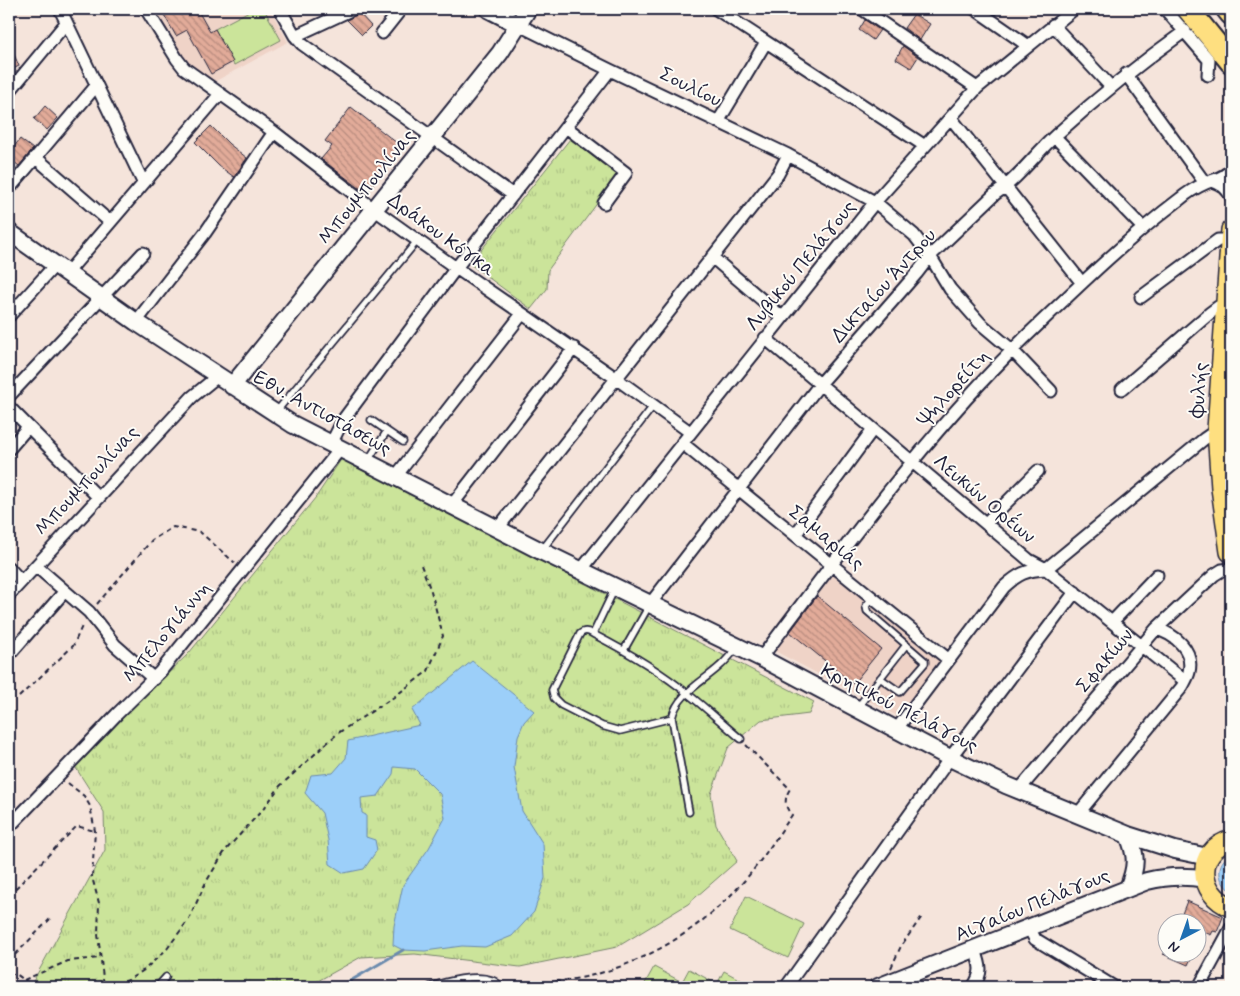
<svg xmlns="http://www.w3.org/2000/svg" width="1240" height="996" font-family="Mynerve,sans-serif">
  <defs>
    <pattern id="grass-tufts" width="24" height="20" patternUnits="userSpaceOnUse" patternTransform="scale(1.25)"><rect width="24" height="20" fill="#cbe49a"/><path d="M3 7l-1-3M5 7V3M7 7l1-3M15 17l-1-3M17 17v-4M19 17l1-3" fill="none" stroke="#aec386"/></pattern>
    <pattern id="building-back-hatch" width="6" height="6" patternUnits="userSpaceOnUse" patternTransform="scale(1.25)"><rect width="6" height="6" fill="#e2ab99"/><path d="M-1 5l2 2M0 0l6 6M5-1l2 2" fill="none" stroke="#b78b7e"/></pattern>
  </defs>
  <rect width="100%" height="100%" fill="#f5e4db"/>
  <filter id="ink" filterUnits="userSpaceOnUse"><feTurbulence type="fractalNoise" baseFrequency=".02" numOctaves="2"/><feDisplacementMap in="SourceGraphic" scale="10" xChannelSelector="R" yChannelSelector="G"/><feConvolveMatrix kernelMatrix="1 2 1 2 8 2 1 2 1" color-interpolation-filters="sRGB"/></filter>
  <g filter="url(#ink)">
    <path fill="#efd3c7" d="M152,9h118l18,33 -76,41 -27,-18z
      M834,574l109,87 -46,55 -122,-65z"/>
    <path fill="url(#grass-tufts)" stroke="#76836a" d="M570,139l48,36 -70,95 -1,19 -16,20 -61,-45z
      M342,458l472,244 -5,12 -48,6 -33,28 -17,46 5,31 21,36 -49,43 -71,43 -97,20 -105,-13 -54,3 -54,30h-277l75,-137 -1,-38 -30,-47 115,-112 127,-156z"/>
    <path fill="#cbe49a" stroke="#76836a" d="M253,9h11l17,31 -47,25 -19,-36z
      M746,896l58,28 -16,34 -58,-28z
      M654,967l28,15 7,-13 28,15 7,-13 28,15 -109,1z"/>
    <path fill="#9ccff9" stroke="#6b8aad" d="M472,661l62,50 -10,11 -6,14 -4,31 8,44 21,33 2,34 -11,34 -22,24 -27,11 -23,-1 -37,5 -22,-1 -10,-5 1,-19 9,-41 26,-37 16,-30 -5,-24 -25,-25 -21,-2 -1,7 -15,22 -17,2 1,15 4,2v22l9,3 2,10 -13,19 -20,4 -14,-9 -2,-24 -6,-27 -17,-20 6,-18 22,-2 13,-15 2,-17 72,-16 -8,-15z
      M1231,854v37c-14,-9 -16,-28 0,-37z"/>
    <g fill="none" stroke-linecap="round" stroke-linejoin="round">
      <path stroke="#6b8aad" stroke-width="3" d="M340,987l63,-37"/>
    </g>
    <path fill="url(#building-back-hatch)" stroke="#22223b" d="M171,9h26l13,23 5,-3 18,33 -22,12 -24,-44 -11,6 -13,-23z
      M359,13l12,13 -9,9 -15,-15z
      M914,14l16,10 -10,16 -16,-12z
      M865,20l15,10 -7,10 -14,-10z
      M9,43l10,23 -10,5z
      M903,46l15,11 -7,11 -15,-9z
      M45,106l13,12 -11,12 -13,-11z
      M351,107l51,40 -36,46 -45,-34 11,-13 -7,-5z
      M211,126l18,18 18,14 -13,19 -15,-11 -24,-24z
      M20,139l13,10 -14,17 -10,-8v-5z
      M817,596l64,53 -28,35 -63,-52z
      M1187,901l36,16 -6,15 -4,-1 -2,4 -13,-6v-5h-20z
      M1163,954h30l-5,11z"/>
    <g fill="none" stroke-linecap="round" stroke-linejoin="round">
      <g stroke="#22223b" stroke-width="9">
        <path id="lane" d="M276,412l142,-172
          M371,420l32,22
          M367,462l20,-31
          M542,550l112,-145
          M872,598l-6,8 1,5 58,50v2l-25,29 -20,-14
          M593,634l22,-46
          M624,650l26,-46
          M1231,697l-2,3 2,23
          M857,708l49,-63
          M672,718l-52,13 -18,-5 -41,-21 -7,-7 -2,-8 28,-56c4,-4 8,-3 13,0 33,17 66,36 95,60 18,14 35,30 53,45
          M689,812l-17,-94c5,-24 32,-37 48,-52 6,-5 11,-12 17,-18
          M157,987l9,-10
          M430,987c17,-6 45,-13 62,-7 4,1 7,5 10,7"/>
      </g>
      <g stroke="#22223b" stroke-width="15">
        <path id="street" d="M60,9l83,173
          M146,9l31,50 7,9 90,64 101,78 81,58 161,111 73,53
          M280,9l15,27 7,8 211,151
          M716,9l209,137
          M862,9l115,79
          M975,9l52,36
          M1165,9l44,51 -1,15
          M519,25l91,45 178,85 87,47 39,33 16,21 20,33 30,34 32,27 39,41
          M1053,25l58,62
          M382,33l19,-24
          M295,36l58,-27
          M1126,74l79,109
          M9,92l57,-69
          M951,118l131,165
          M718,122l48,-80
          M566,127l60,46 -22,30
          M1055,137l88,91
          M35,157l75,65
          M1212,181c10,3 14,7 19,15
          M9,189l87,-103
          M712,257l70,60
          M67,273l153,-179
          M1141,297l77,-57h13
          M9,316l47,-52
          M136,322l69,-89 69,-101
          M765,338l264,222 17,9 139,112
          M1122,389l88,-76 8,-6 8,-3
          M9,396l134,-143
          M9,407l90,91
          M682,443l267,217
          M331,444l12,-24 113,-152 154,-198
          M9,449l19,-22
          M396,476l126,-162
          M452,505l122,-157
          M986,523l52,-52
          M498,528l280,-354 10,-19
          M795,535l78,-106
          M36,566l53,46 26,33 39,34
          M9,568l12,13
          M581,570l294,-368 102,-114 97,-79
          M9,595l183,-198 27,-22
          M650,604l170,-220 97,-111 13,-17 65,-62c24,-16 40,-40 61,-59 41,-37 84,-72 129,-104
          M1112,622l45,-47
          M9,655l56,-64
          M761,658c88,-116 174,-236 280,-336 45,-43 90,-86 139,-123 7,-6 17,-12 26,-16 9,-4 19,-5 25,-14
          M896,730l108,-143c14,-13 22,-17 42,-18l158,-130 13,-9h10
          M1019,790l137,-161 58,-54 8,-5 9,-1
          M1077,815l105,-128c2,-4 6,-10 7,-15 5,-22 -14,-38 -33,-43
          M9,827l108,-113 43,-42 181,-224
          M1029,928l6,11 79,48
          M786,987l164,-229 125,-166
          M973,987c10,-15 8,-21 2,-37
          M1199,987l32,-59"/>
      </g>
      <g stroke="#22223b" stroke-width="20">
        <path id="secondary" d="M488,9l31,16
          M9,232l127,90 156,102 249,127 220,107 189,100 56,27 122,50 47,15 33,7
          M232,386l268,-333 28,-44
          M1128,835c9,21 9,31 0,53
          M878,987l269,-106c20,-5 37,-6 58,-2"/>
      </g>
      <g stroke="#22223b" stroke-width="22">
        <path id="primary" d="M1230,552l-9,-64 -4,-58 14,-200
          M1231,840c-36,10 -34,54 0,67"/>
      </g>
      <g stroke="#22223b" stroke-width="25">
        <path id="highway" d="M1188,9l43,53
          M1227,9l4,5"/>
      </g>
      <path stroke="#22223b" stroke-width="2" stroke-dasharray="5 4" stroke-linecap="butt" d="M97,604l55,-64 21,-13 27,5 35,31
        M19,697l54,-51 10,-22
        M68,783l16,13 6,10 5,25 -3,46 7,26 -1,31 6,53
        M9,895l68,-69 17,5
        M9,961l41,-42
        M891,968l10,-22 22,-31
        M9,974h7l18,13
        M24,980l44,-19 32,-3
        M9,985l1,2
        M510,986c25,-2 50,-4 75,-9 62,-14 118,-49 160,-97 17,-20 32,-43 47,-65 -8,-8 -8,-17 -2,-26l-44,-44
        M117,987l27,-17 23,-21 22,-30 17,-37 19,-31 40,-44 15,-21 58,-53 56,-36 34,-26 15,-35 -12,-45 -10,-26"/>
      <use href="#lane" stroke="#fdfcf7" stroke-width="5.5"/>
      <use href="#street" stroke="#fdfcf7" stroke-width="11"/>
      <use href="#secondary" stroke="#fdfcf7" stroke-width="16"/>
      <use href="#primary" stroke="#fedf80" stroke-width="19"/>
      <use href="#highway" stroke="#fedf80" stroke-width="21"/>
    </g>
  </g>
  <g text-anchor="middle" stroke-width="4" stroke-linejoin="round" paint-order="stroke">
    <g font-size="20" fill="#22223b" stroke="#fdfcf7">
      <text transform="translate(691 86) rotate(26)" y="7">Σουλίου</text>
      <text transform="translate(366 186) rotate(-51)" y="7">Μπουμπουλίνας</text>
      <text transform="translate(442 234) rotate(36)" y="7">Δράκου Κόγκα</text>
      <text transform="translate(800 265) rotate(-51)" y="7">Λυβικού Πελάγους</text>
      <text transform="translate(883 285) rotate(-48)" y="7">Δικταίου Άντρου</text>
      <text transform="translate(953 387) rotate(-48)" y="7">Ψηλορείτη</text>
      <text transform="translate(1198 390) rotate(-86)" y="7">Φυλής</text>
      <text transform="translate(323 412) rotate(29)" y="7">Εθν. Αντιστάσεως</text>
      <text transform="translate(86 480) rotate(-47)" y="7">Μπουμπουλίνας</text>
      <text transform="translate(985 498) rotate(40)" y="7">Λευκών Ορέων</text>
      <text transform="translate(827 537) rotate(39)" y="7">Σαμαριάς</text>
      <text transform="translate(166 631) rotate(-50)" y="7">Μπελογιάννη</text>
      <text transform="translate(1104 660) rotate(-50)" y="7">Σφακίων</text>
      <text transform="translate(900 707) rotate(27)" y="7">Κρητικού Πελάγους</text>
      <text transform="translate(1032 904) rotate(-22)" y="7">Αιγαίου Πελάγους</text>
    </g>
  </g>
  <rect width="1240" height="996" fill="none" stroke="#fdfcf7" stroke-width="30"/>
  <rect x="15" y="15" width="1210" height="966" fill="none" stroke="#22223b" stroke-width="2" filter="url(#ink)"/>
  <g transform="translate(1182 938) rotate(221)"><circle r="24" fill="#fdfcf7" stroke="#a5a5ac"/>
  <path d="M0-4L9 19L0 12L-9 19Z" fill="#1f6fb2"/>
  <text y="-8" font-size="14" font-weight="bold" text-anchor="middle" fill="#22223b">N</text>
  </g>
</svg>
